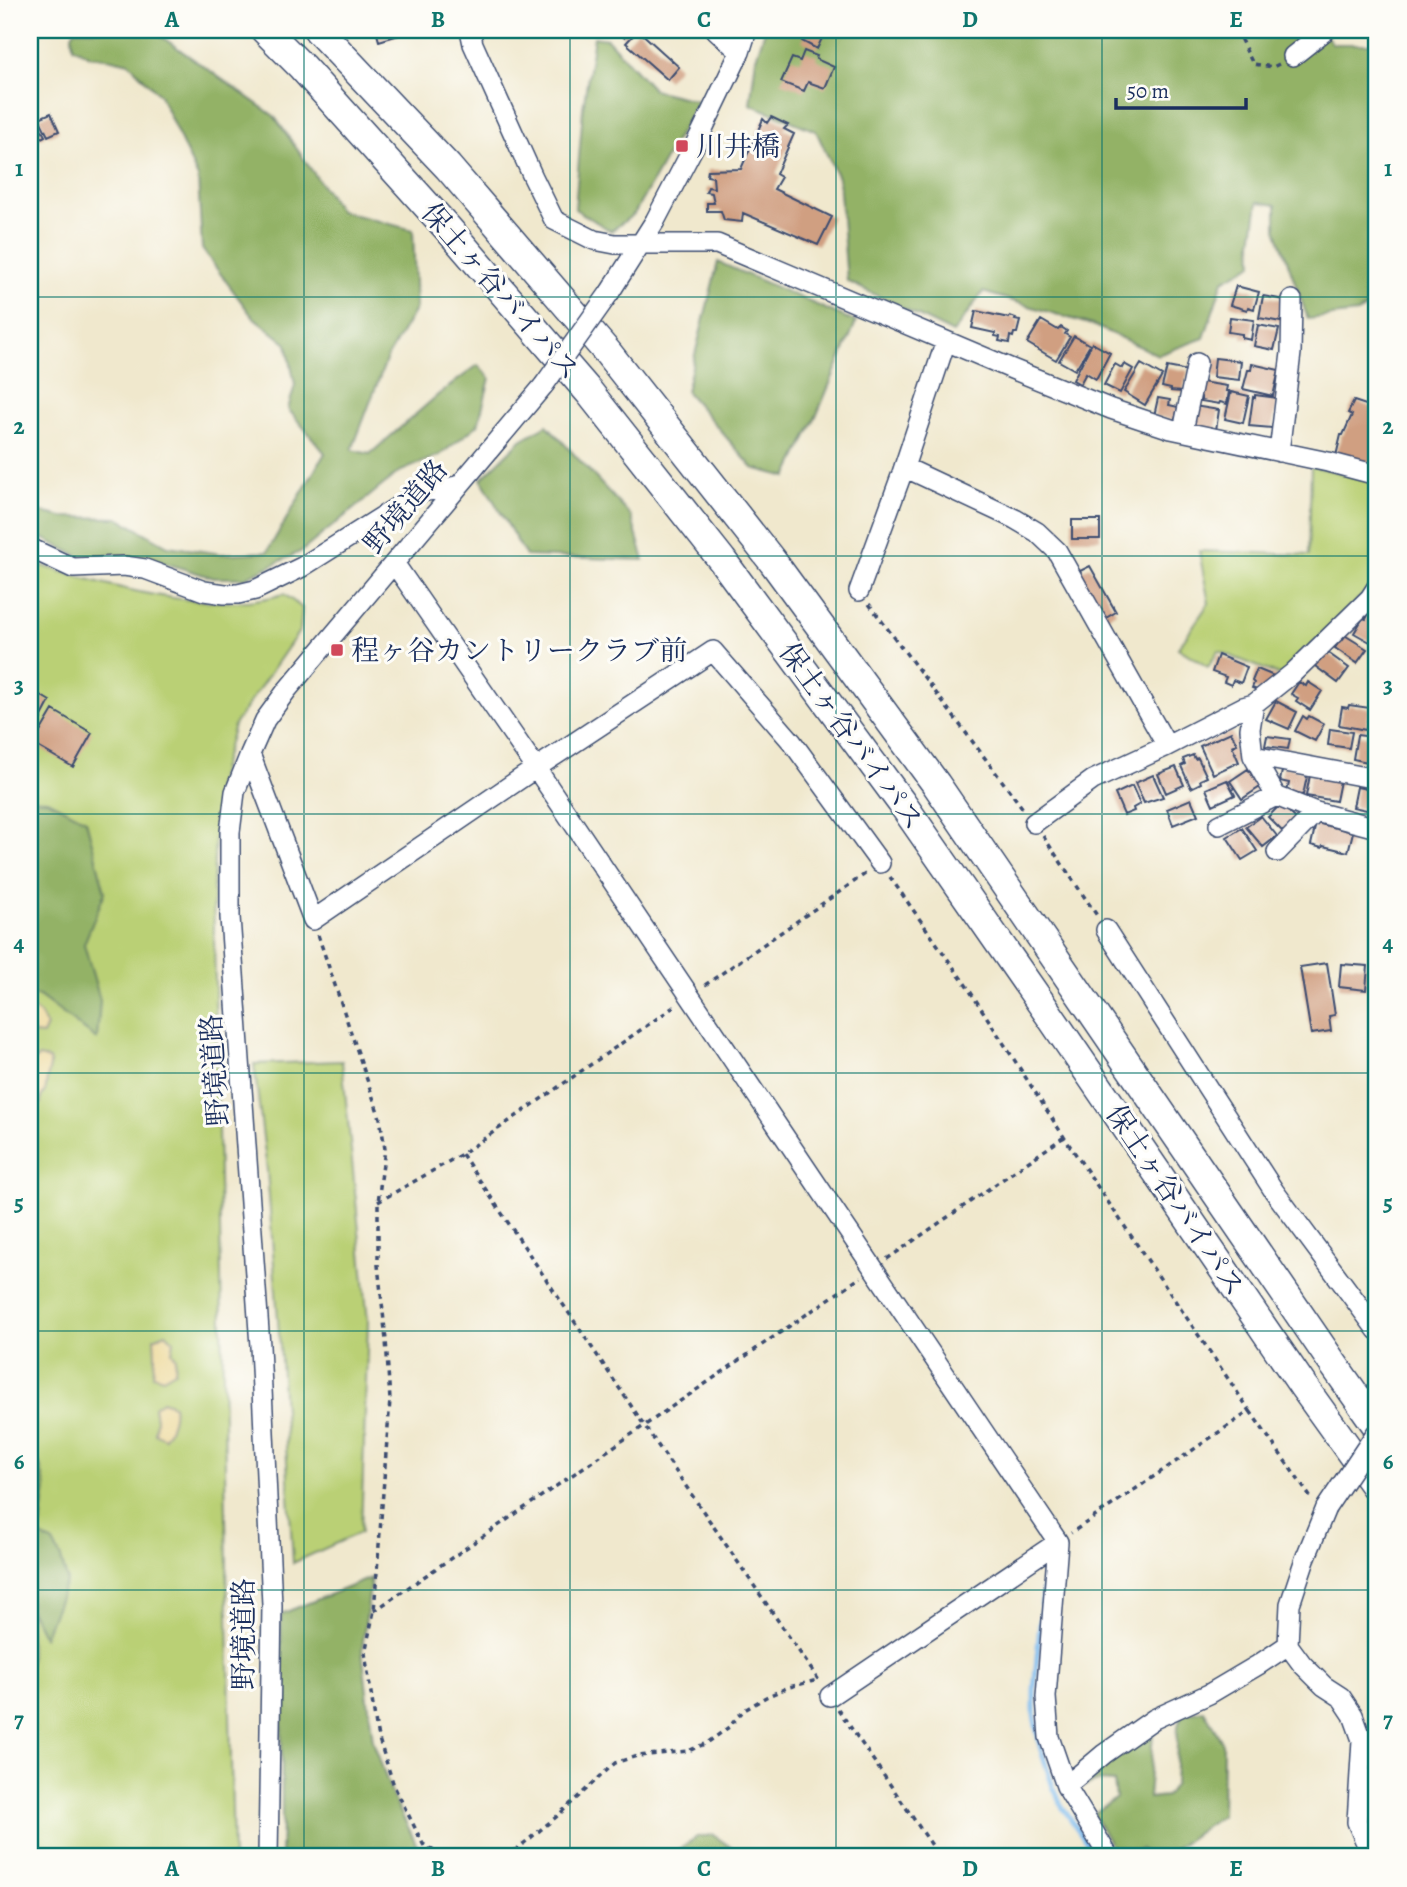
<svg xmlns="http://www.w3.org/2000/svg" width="1407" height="1887" font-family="Alegreya,'Noto Serif JP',serif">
  <rect width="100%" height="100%" fill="#fdfcf7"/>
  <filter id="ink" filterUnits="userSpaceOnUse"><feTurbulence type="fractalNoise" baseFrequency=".0143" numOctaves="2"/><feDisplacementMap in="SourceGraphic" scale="14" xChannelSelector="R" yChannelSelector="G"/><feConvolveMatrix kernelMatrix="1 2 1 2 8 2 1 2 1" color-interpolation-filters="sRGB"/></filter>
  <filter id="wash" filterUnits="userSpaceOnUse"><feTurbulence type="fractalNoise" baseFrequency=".00686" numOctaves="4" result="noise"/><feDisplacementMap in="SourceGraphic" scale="28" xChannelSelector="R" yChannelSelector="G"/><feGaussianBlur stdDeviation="1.57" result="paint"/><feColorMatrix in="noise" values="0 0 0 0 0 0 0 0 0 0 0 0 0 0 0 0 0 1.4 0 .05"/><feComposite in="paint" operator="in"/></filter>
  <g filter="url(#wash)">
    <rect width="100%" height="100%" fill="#f0e8cd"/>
    <path fill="#bad075" stroke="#6a806a" stroke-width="2" d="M1311,466l66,15v96l-8,12 -87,87 -64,-25 -10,16 -30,-19 31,-45 -10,-52 110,4z
      M30,562c73,23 178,55 254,32l18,14 -2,22 -66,95 -17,60 -4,102 20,970h-203z
      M342,1061l26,260 -7,211 -68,31 -12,-203 -14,-190 -13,-106z"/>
    <path fill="#93b266" stroke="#577062" stroke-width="2" d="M75,30h77l122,86 66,95 73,19 3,78 -29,50 -35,92 18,4 69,-60 39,-29 12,13 -12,47 -38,30 -41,17 -97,79 -57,27h-31l-59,-18 -75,-3 -50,-25v-23l32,8 56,1 50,28 54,8 45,-2 58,-99 -37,-44 7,-24 -8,-41 -35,-28 -50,-67 -4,-71 -38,-83 -31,-32 -17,-4 -22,-3 -17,-9 -1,-12z
      M765,30h556l12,14h44v258l-20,11 -49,6 -32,-90v-24l-18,-3 -6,40 1,22 -30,17 -19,57 -46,17 -63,-29 -112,-34 -30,41 -106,-52 -8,-101 -23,-49 -66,-27 6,-46z
      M594,37l13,2 47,51 44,11 -64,113 -23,17 -36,-22 8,-101z
      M718,262l138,60 -41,97 -28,58 -34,-9 -67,-77z
      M547,425l84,91 13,44 -118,-4 -45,-77 40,-39z
      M30,799l17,1 39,20 19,72 -21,52 16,56 -3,39 -58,-43 -9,-1z
      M39,1462l7,26 -6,47 13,8 8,15 6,22 -23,57 -14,-27v-146z
      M371,1578l-9,72 11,91 20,56 25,50 15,10h-152l1,-37 -1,-206z
      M1204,1710l19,34 -1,71 -59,42h-15l-7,-8 -16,8h-8l-24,-43 23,-16 -2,-16 -16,-1 -15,5 -4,-4 52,-47 22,-2 -5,65 18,-2 9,-13 3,-57 4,-12z
      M713,1835l33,22h-77l28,-20z"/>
    <path fill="#eeda9e" stroke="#84847e" stroke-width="2" d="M30,1007l10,7 7,12 -4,9 -10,-1 -1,-7 -2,-2z
      M39,1057l10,2c3,8 0,9 -1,16 -3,9 0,15 -7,22v6l-8,10 -3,-1v-38l3,-3 -1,-4 1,-6z
      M166,1333l8,8 -2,11 4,5 -1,14 -12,7 -10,-3 2,-19 -1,-18z
      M162,1401l11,4c2,13 -2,23 -9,33l-9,-5 1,-14 -2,-12z"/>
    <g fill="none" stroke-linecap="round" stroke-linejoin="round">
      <path stroke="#79b9ed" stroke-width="5" d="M1044,1581l-10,109v25l6,32 13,40 10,21 34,49"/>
    </g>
    <g id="blocks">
      <path fill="#d09f81" d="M376,30h25l1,4 -23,7z
        M617,30h14l-7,7z
        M638,30l41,37 -11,13 -42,-37z
        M808,30l15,6 -6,13 -15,-8z
        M804,51l13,5 -1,3 18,8 -9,21 -17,-6 -4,9 -23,-9 11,-24 8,3z
        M51,113l8,18 -11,5 -9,-18z
        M771,117l17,8 -4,4 10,5 -18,40 5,3 -7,12 58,28 -14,28 -75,-32 -1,9 -18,-2 -3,-9h-14v-8h7l-2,-10 -6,-1 2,-5 6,1 -1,-11 -6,-1 1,-6 33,-1 22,-50 4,4z
        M36,119l9,17 -11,6 -4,-9v-11z
        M1236,286l23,6 -5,17 -6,-2 -1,3 -17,-5z
        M1263,296l22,4 -4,22 -22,-4z
        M976,311l33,7 1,-2 6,2 -1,2 5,1 -3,12h-3l-1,4 -3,-1 -1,7 -10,-2 1,-4 -5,-1v-3l-23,-5z
        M1230,317l24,3 -3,20 -9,-2v-4l-14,-2z
        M1041,320l17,10 3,-3 6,4 -2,3 5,3 -14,23 -29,-17z
        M1258,325l21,4 -5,21 -20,-4z
        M1074,336l16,9 -15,25 -16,-9z
        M1092,343l18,10 -14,26 -10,-6 -6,11 -7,-4z
        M1215,358l26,3 -2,19 -26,-3z
        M1115,364l7,4 2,-4 9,5 -13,24 -16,-8z
        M1141,364l21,12 -17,29 -21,-13z
        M1252,364l27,6 -6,26 -30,-7 5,-19h3z
        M1167,367l21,4 -5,21 -12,-1v-2l-9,-2z
        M1201,382l26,4 -1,5h3l-2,13 -7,-2 -1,2 -18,-3v-4l-2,-1z
        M1231,392l18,4 -6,27 -18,-4z
        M1255,395l23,3 -6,30 -23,-2 4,-29 2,1z
        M1158,398l12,2 -1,5 9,2 -3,13 -21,-4z
        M1354,401l21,7 -2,4 4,2v52l-41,-10 5,-21h2l9,-20 -4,-2z
        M1194,406l25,4 -3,20 -25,-5z
        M1072,520h28v19h-28z
        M1090,566l26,46 -12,7 -26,-47z
        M1371,610l6,4v16l-7,12 -16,-9 9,-15 3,1z
        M1346,636l21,13 -10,14 -22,-15 6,-9 2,1z
        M1324,653l3,2 1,-2 21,15 -11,15 -23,-17z
        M1218,655l29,12 -6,16 -8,-3 -2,5 -7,-3 2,-5 -14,-5z
        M1257,669l22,9 -17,14 -10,-4 2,-5 -2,-2z
        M1299,682l7,4 2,-4 14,9 -12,19 -14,-9 2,-3 -7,-4z
        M30,689l20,12 -20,38z
        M1374,698h3v29l-7,-1z
        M1276,701l21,11 -8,17 -23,-10z
        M1349,705l21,3 -4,22 -27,-5 3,-18 6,1z
        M53,710l39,23 -19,34 -40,-23z
        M1303,716l4,3 2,-3 15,8 -9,17 -20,-10z
        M1330,729l22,3 -3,16 -21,-3z
        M1231,732l6,12 -5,2 7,16 -26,12 -13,-28z
        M1357,735l16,2 -5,25 -15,-3z
        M1267,736l23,3 -2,10 -23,-3z
        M1376,743h1v18l-4,-1z
        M1193,755l2,4 3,-1 9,19 -7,3 1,3 -10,5 -10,-22 4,-2 -2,-5z
        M1283,766l25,6 -5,23 -16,-3 2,-9 -9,-2z
        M1176,767l8,18 -18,8 -8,-19z
        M1248,769l12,18 -18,12 -12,-18z
        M1153,775l10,22 -19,6 -9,-20z
        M1310,775l30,6 -4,20 -30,-5z
        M1227,780l8,15 -22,10 -7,-16z
        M1132,786l8,18 -7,4 1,3 -10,4 -9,-21z
        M1357,787l18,4 -4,20 -18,-4z
        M1191,799l7,16 -25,10 -6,-16z
        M1281,804l18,18 -13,13 -18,-18z
        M1261,816l16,20 -14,11 -17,-20z
        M1316,823l37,9 -5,20 -25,-6 -1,2 -11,-3z
        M1242,828l15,23 -15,9 -15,-23z
        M1377,935v17l-7,-3z
        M1327,963l8,52 -6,1 2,15 -20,3 -11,-67z
        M1341,964l27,2 -2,24 -27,-3z"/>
    </g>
  </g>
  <g filter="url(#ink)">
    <use href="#blocks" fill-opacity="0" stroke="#3b4b6f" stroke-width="2"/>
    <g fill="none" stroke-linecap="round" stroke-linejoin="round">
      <g stroke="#3b4b6f" stroke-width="22">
        <path id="minor" d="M470,30l3,14 60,133 21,43 40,20 21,4h102l295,125 99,40 60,20 157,33 49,13
          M716,30l24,22
          M1293,56l33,-26
          M610,292l45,-71 46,-88 39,-81 7,-22
          M1183,431l14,-68
          M1279,452l12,-99 1,-53
          M904,467l111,52 22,13 20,19 110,195
          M30,548l43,20 51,-2 21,3 59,22 21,3h13l17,-4 47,-23 119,-75 37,-6
          M394,563l142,205 522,774 -12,155 3,40 17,49 43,71
          M859,591l42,-115 45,-135
          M1254,704l-4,25 3,27 23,40 40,16 61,16
          M250,754l63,166 223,-152 177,-117 79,91 88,121
          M1253,756l124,23
          M1034,823l59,-43 74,-34 76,-39 11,-3 39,-31 77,-75 7,-11
          M1219,825l57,-29
          M1277,852l39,-40
          M1106,930l168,261 103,139
          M1288,1645l14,19 22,22 17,11 12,18 9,25 -5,82 15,35
          M830,1696l228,-154
          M1066,1786l38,-32 50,-35 55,-25 49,-29 30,-20 2,-41 15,-45 21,-51
          M268,1857l4,-252 -12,-259 -30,-429v-85l5,-40 15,-38 15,-34 22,-30 257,-305"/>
      </g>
      <g stroke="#3b4b6f" stroke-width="31">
        <path id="highway" d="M265,30l37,37 147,163 140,162 133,168 179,242 149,214 253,370 74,103
          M318,30l130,137 160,186 165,209 163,222 398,581 43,61"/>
      </g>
      <path stroke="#3b4b6f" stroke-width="3.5" stroke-dasharray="5 5" stroke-linecap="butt" d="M1236,30l17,34 20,3 6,-3
        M869,604l155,206
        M1043,836l55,81
        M890,877l78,111 96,149 186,274 -179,122
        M318,935l62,183 5,31 -7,53v63l8,75 4,60 -16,211 -9,42 12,80 17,53 29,58 20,13
        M705,985l163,-113
        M462,1154l182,271 176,257
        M378,1202l84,-48 213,-148
        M887,1259l177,-122
        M1250,1411l61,87
        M374,1611l487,-334
        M838,1709l102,148
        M507,1857l48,-39 60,-55 22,-7 51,-5 19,-8 22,-16 14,-16 23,-14 23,-10 29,-7"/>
      <use href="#minor" stroke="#fff" stroke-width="19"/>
      <use href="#highway" stroke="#fff" stroke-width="28"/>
      <g stroke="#3b4b6f" stroke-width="22" stroke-linecap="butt">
        <path id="minor-bridge" d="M544,385l66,-93
          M1326,1508l51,-76"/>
      </g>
      <use href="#minor-bridge" stroke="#fff" stroke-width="19"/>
    </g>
  </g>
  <path fill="none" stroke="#0f766e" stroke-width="2" stroke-opacity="0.55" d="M304,30v1827M570,30v1827M836,30v1827M1102,30v1827M30,297h1347M30,556h1347M30,814h1347M30,1073h1347M30,1331h1347M30,1590h1347"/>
  <g fill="#d1495b" stroke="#fdfcf7" stroke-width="2.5">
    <rect x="675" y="139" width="14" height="14" rx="3.5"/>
    <rect x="330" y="643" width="14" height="14" rx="3.5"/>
  </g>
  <g text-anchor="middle" stroke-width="6" stroke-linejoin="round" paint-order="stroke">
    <g font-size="28" fill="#1b2f5e" stroke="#fdfcf7" text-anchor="start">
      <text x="696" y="156">川井橋</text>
      <text x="351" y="660">程ヶ谷カントリークラブ前</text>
    </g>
    <g font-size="28" fill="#1b2f5e" stroke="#fdfcf7">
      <text transform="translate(501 291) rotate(49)" y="10">保土ヶ谷バイパス</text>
      <text transform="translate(405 506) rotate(-50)" y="10">野境道路</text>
      <text transform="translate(852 736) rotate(54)" y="10">保土ヶ谷バイパス</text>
      <text transform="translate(214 1070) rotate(-94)" y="10">野境道路</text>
      <text transform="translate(1176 1200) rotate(56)" y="10">保土ヶ谷バイパス</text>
      <text transform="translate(243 1634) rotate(-90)" y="10">野境道路</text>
    </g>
  </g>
  <rect width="1407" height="1887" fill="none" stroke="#fdfcf7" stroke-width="77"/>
  <path d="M1116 98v10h130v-10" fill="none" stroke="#1b2f5e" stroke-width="3.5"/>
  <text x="1127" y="98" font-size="21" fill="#1b2f5e" stroke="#fdfcf7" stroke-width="5" paint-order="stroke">50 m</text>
  <rect x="38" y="38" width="1330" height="1810" fill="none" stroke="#0f766e" stroke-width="2.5"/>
  <g font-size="23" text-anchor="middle" font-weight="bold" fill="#0f766e">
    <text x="172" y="27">A</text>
    <text x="438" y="27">B</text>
    <text x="704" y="27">C</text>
    <text x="970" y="27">D</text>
    <text x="1236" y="27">E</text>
    <text x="19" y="176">1</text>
    <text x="1388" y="176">1</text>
    <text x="19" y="434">2</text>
    <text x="1388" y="434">2</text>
    <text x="19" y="693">3</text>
    <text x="1388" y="693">3</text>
    <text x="19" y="951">4</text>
    <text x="1388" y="951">4</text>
    <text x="19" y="1210">5</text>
    <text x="1388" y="1210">5</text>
    <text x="19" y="1469">6</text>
    <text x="1388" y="1469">6</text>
    <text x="19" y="1727">7</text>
    <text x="1388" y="1727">7</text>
    <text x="172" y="1876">A</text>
    <text x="438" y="1876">B</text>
    <text x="704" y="1876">C</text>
    <text x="970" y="1876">D</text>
    <text x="1236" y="1876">E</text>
  </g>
</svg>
